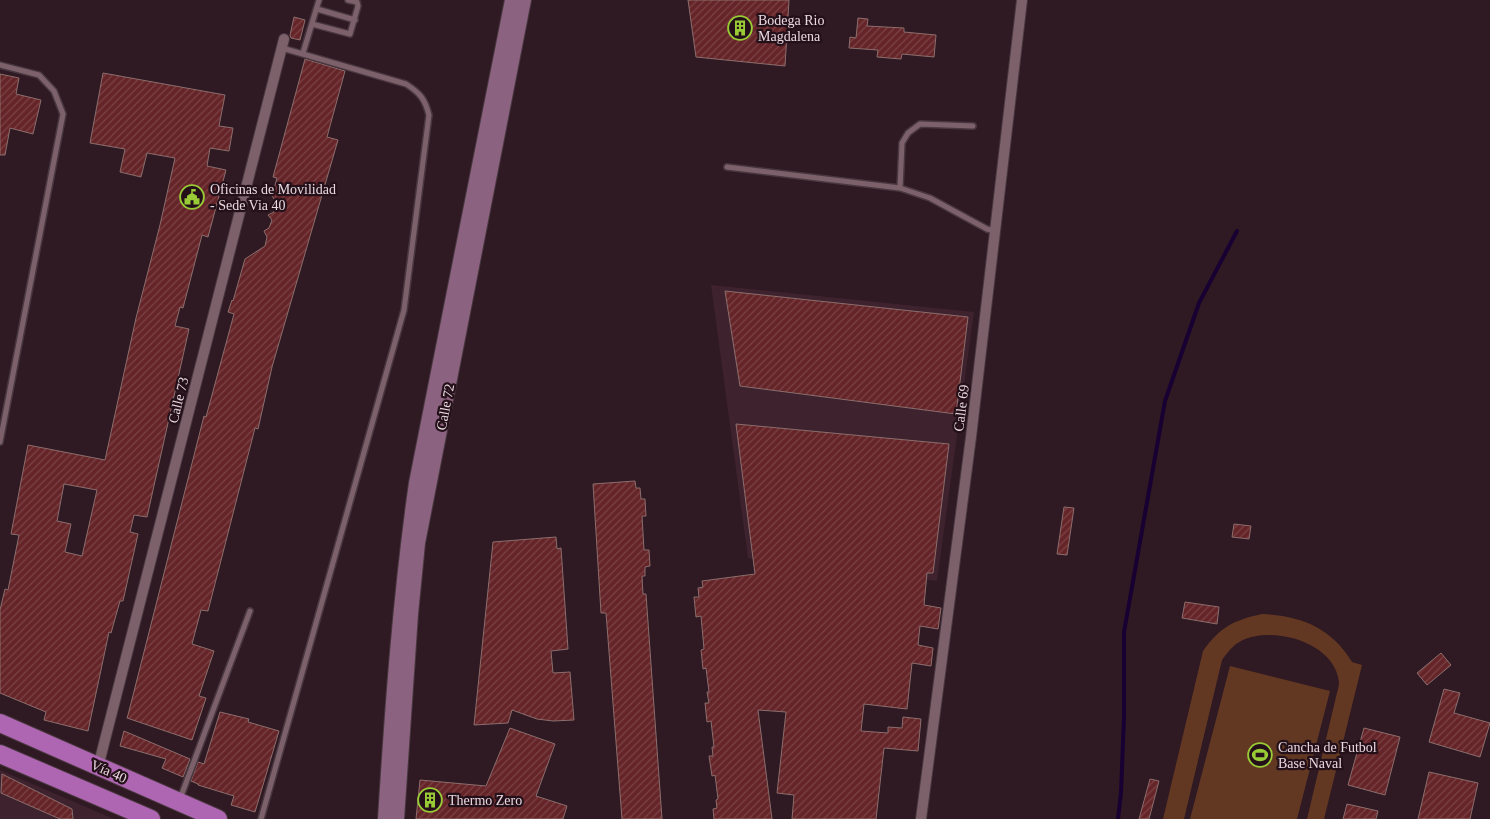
<svg xmlns="http://www.w3.org/2000/svg" width="1490" height="819" font-family="Georgia,serif">
  <defs>
    <pattern id="building-hatch" width="6" height="6" patternUnits="userSpaceOnUse" patternTransform="scale(1.25)"><rect width="6" height="6" fill="#652428"/><path d="M-1 1l2-2M0 6l6-6M5 7l2-2" fill="none" stroke="#7b4347"/></pattern>
  </defs>
  <rect width="100%" height="100%" fill="#2f1922"/>
  <path fill="#3e232f" d="M711,285l263,27 -37,269 -189,-23z
    M0,770l114,49h-114z"/>
  <path fill="#623823" d="M1262,614c38,2 69,13 90,48l10,3 -38,154h-17l29,-122c1,-5 3,-10 3,-15 -4,-40 -67,-57 -98,-41 -8,4 -13,11 -19,19l-38,159h-21l40,-168c17,-24 31,-31 59,-37z
    M1230,666l100,25 -33,128h-107z"/>
  <g fill="none" stroke-linecap="round" stroke-linejoin="round">
    <path stroke="#180032" stroke-width="4" d="M1118,819l3,-26 3,-76v-85l41,-231 34,-98 38,-72"/>
  </g>
  <path fill="url(#building-hatch)" stroke="#8b6e6d" fill-rule="evenodd" d="M688,0h101l-4,66 -89,-9z
    M294,17l11,3 -5,20 -9,-2 -1,-3z
    M858,18l10,1 -1,7 37,2v4l32,3 -2,22 -32,-3 -1,5 -24,-2 1,-7 -29,-2 1,-11 6,1z
    M305,59l40,12 -18,66 11,3 -66,227 -14,62 -3,-1 -47,183 -7,-1 -9,34 22,7 -15,45 7,2 -14,42 -65,-22 1,-3 76,-299 2,1 28,-103 -6,-2 4,-12 1,1 12,-42 20,-13 2,-9 -3,-6 5,-3 3,-8 -4,-5 6,-3 3,-9 -5,-7 5,-18 -4,-1z
    M103,73l122,22 -6,31 14,2 -4,23 -19,-3 -3,18 19,4 -18,67 -6,-2 -19,73 -3,-1 -5,19 14,3 -42,188 -13,-2 -4,17 8,2 -15,67h-3l-9,32 -2,-1 -21,99 -44,-11 2,-8 -46,-19v-83l5,-21 3,1 11,-55 -8,-1 17,-89 77,15 31,-142 24,-93 15,-67 -28,-5 -6,24 -21,-5 5,-23 -35,-6zM64,484l33,6 -15,66 -17,-4 6,-28 -14,-3z
    M0,74l19,4 -3,16 25,6 -8,34 -23,-6 -5,27h-5z
    M725,291l243,26 -12,97 -216,-28z
    M736,424l213,20 -16,129h-6l-3,32 17,3 -3,21 -18,-3 -2,19 15,3 -2,18 -19,-3 -5,46 -43,-5 -3,27 27,2v-6l14,1 1,-11 18,2 -3,32 -34,-3 -8,71h-84l2,-24 -17,-2 9,-81 -28,-2 14,109h-58l-1,-10 4,-1 -1,-8 2,-1 -3,-24 -3,1 -3,-20h4l-1,-9h2l-3,-26 -4,1 -2,-19h4l-2,-11h2l-3,-24 -3,1 -2,-19 3,-1 -3,-33 -5,1 -2,-20h5l-1,-9 5,-1 -1,-6 53,-7z
    M635,481l1,7h4l1,11h4l1,17h-4l2,34h5l1,16 -5,1v9h-3l1,18h3l16,225h-40l-16,-206h-5l-8,-129z
    M1064,507l10,1 -7,47 -10,-1z
    M1234,524l17,2 -2,13 -17,-2z
    M556,537l1,12 4,-1 7,101 -17,2 2,22 17,-1 4,48 -21,1 -16,-2 -25,-9 -4,13 -34,2 19,-183z
    M1185,602l34,5 -2,17 -35,-6z
    M1441,653l10,12 -24,20 -10,-12z
    M1444,689l16,4 -6,20 36,10 -10,34 -51,-15z
    M220,712l29,7 -1,3 31,9 -24,81 -24,-7 3,-9 -36,-11v-1l-7,-3 7,-19 6,2z
    M510,728l45,16 -19,52 31,10 -4,13h-147l4,-39 66,6z
    M1364,728l36,9 -15,58 -37,-10z
    M124,731l66,28 -7,18 -21,-9 4,-9 -46,-13z
    M1429,772l49,11 -8,36h-52z
    M2,774l70,35 1,10h-13l-59,-26z
    M1150,779l9,2 -10,38h-10z
    M1347,804l31,7 -2,8h-33z"/>
  <g fill="none" stroke-linecap="round" stroke-linejoin="round">
    <g stroke="#49373f" stroke-width="8">
      <path id="lane" d="M317,9l38,11
        M312,24l38,10 8,-28 -1,-4 -9,-2
        M303,53l16,-53
        M0,65l39,10 15,16 9,23 -63,328
        M727,167l173,21 30,10 57,31 8,2
        M900,188l2,-45 6,-10 12,-9 53,2
        M180,799l70,-188
        M261,819l143,-509 25,-195c-4,-16 -9,-22 -23,-31l-124,-36"/>
    </g>
    <g stroke="#49373f" stroke-width="12">
      <path id="street" d="M98,767l186,-728
        M921,819l50,-382 51,-437"/>
    </g>
    <g stroke="#49373f" stroke-width="16">
      <path id="secondary" d="M385,819c7,-112 15,-224 31,-336l96,-483
        M397,819l14,-205 7,-71 106,-543"/>
    </g>
    <g stroke="#49373f" stroke-width="20">
      <path id="highway" d="M0,723l218,96
        M0,754l151,65"/>
    </g>
    <use href="#lane" stroke="#7c616b" stroke-width="5"/>
    <use href="#street" stroke="#7c616b" stroke-width="10"/>
    <use href="#secondary" stroke="#8b6280" stroke-width="14"/>
    <use href="#highway" stroke="#af66b2" stroke-width="18"/>
  </g>
  <defs>
    <g id="building-ring" transform="scale(1.25)"><circle r="9.5" fill="#241019" stroke="#99cb36" stroke-width="1.5"/><path d="M-4-6H4V6H1V3H-1V6H-4ZM-2.5-4.3h1.7v1.8h-1.7ZM.8-4.3h1.7v1.8H.8ZM-2.5-1h1.7V.8h-1.7ZM.8-1h1.7V.8H.8Z" fill="#99cb36"/></g>
    <g id="civic-ring" transform="scale(1.25)"><circle r="9.5" fill="#241019" stroke="#99cb36" stroke-width="1.5"/><path d="M-.6-6.5H3V-4.5H.6V-3L4-1V1h2V6H-6V1h2V-1L-.6-3ZM-1.2 2.5V6h2.4V2.5Z" fill="#99cb36"/></g>
    <g id="stadium-ring" transform="scale(1.25)"><circle r="9.5" fill="#241019" stroke="#99cb36" stroke-width="1.5"/><path d="M0-5a6.5 5 0 1 0 0 10a6.5 5 0 1 0 0-10ZM-3.5-1.8h7v3.6h-7Z" fill="#99cb36"/></g>
  </defs>
  <g fill-rule="evenodd">
    <use href="#building-ring" x="740" y="28"/>
    <use href="#civic-ring" x="192" y="197"/>
    <use href="#stadium-ring" x="1260" y="755"/>
    <use href="#building-ring" x="430" y="800"/>
  </g>
  <g text-anchor="middle" stroke-width="4.5" stroke-linejoin="round" paint-order="stroke">
    <g font-size="14" fill="#e9d9df" stroke="#241019" text-anchor="start">
      <text x="758" y="25">Bodega Rio<tspan x="758" dy="16">Magdalena</tspan></text>
      <text x="210" y="194">Oficinas de Movilidad<tspan x="210" dy="16">- Sede Via 40</tspan></text>
      <text x="1278" y="752">Cancha de Futbol<tspan x="1278" dy="16">Base Naval</tspan></text>
      <text x="448" y="805">Thermo Zero</text>
    </g>
    <g font-size="14" fill="#e9d9df" stroke="#241019">
      <text transform="translate(178 400) rotate(-76)" y="5">Calle 73</text>
      <text transform="translate(445 407) rotate(-79)" y="5">Calle 72</text>
      <text transform="translate(961 408) rotate(-83)" y="5">Calle 69</text>
      <text transform="translate(109 771) rotate(24)" y="5">Vía 40</text>
    </g>
  </g>
</svg>
